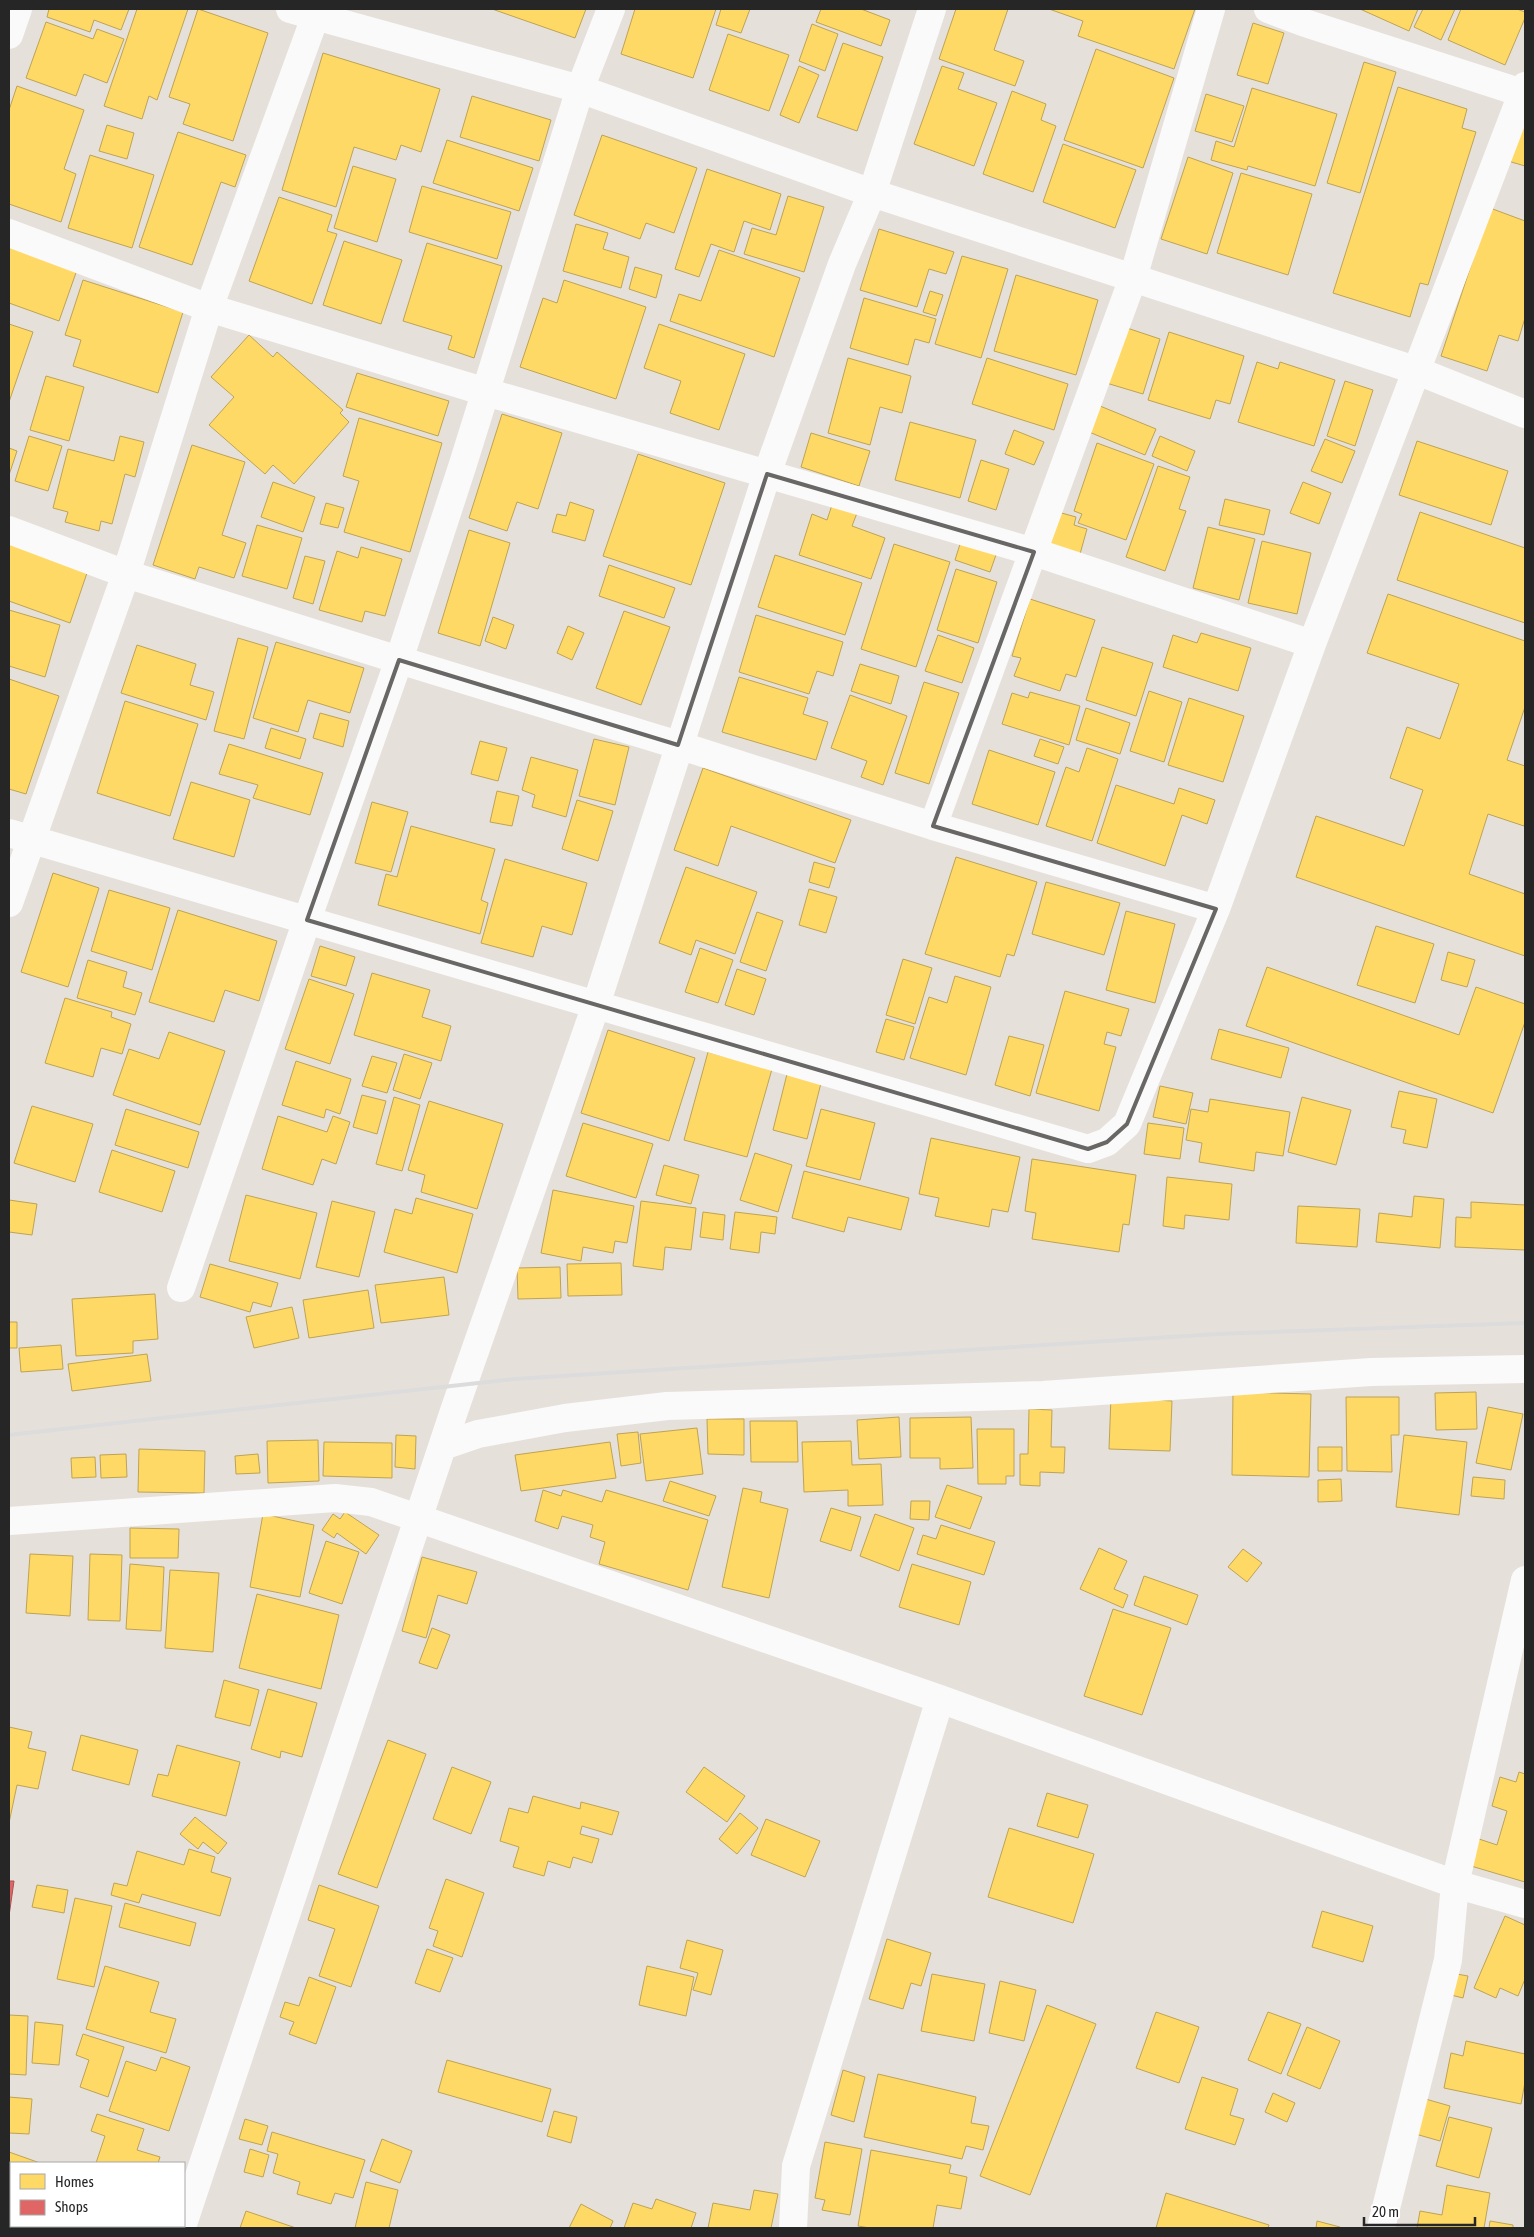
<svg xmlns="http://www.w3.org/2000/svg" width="1534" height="2237" font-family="'Asap Condensed',sans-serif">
  <rect width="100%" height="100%" fill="#e6e0db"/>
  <path fill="#ffd966" stroke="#bea353" d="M49,9h80l-8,21 -27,-10 -4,12 -43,-15z
    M137,9h51l-31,91 -8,-4 -7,23 -38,-13z
    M198,9l70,24 -35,108 -50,-17 7,-20 -21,-7z
    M492,9h94l-11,29z
    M635,9h81l-23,69 -72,-24z
    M721,9h29l-9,24 -25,-8z
    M821,9h40l29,11 -9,26 -65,-24z
    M956,9h52l-14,41 30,11 -9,25 -76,-27z
    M1049,9h146l-21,60 -96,-33 5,-15z
    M1360,9h58l-9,22z
    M1423,9h32l-14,31 -27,-13z
    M1461,9h56l8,3v6l-20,47 -57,-25z
    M46,22l47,17 4,-10 27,10 -17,44 -23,-9 -8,22 -50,-18z
    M1253,23l31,10 -16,51 -31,-9z
    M812,24l26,10 -13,37 -26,-10z
    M728,34l61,21 -20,56 -60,-21z
    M843,43l40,14 -26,74 -40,-14z
    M1096,49l78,29 -31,90 -79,-28z
    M323,53l117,36 -19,63 -20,-7 -5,15 -42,-13 -18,60 -54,-17z
    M1364,62l32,10 -36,121 -33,-10z
    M799,66l20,9 -20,48 -19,-8z
    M942,66l22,7 -6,16 39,14 -23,63 -60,-22z
    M17,86l67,24 -20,59 12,5 -15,48 -52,-18v-94z
    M1398,87l69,22 -5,19 14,4 -48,153 -8,-2 -10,34 -77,-24z
    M1252,88l85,26 -22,72 -67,-20 -1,4 -36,-10 5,-19 18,6z
    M1012,91l34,13 -5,16 15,6 -23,66 -50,-18z
    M1206,94l38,12 -12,36 -37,-11z
    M472,96l79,24 -12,41 -79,-24z
    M1525,111v55l-17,-5z
    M107,125l27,8 -7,26 -28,-8z
    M178,132l68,23 -11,32 -14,-5 -29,83 -53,-18z
    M602,135l95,33 -23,65 -28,-10 -6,16 -66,-24z
    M447,140l86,28 -14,43 -86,-28z
    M1063,144l73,26 -21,58 -72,-26z
    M90,155l64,20 -22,73 -64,-20z
    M1188,157l45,16 -26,81 -46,-15z
    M353,166l43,13 -19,63 -43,-14z
    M707,169l74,25 -11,36 -26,-9 -10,31 -23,-8 -12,33 -24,-8z
    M1241,173l71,21 -24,81 -71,-22z
    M422,186l89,26 -14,47 -88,-27z
    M788,196l36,11 -20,65 -60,-18 8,-26 24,7z
    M279,197l53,18 -5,16 10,3 -25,70 -63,-23z
    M1490,208l35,13v97l-7,23 -19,-6 -12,36 -46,-15z
    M576,224l32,9 -5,16 26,8 -8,31 -58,-17z
    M879,229l75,23 -8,22 -17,-5 -12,38 -57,-17z
    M344,241l58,19 -21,64 -58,-19z
    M9,243l69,24 -19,54 -50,-18z
    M427,243l75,23 -28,92 -26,-9 4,-13 -49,-15z
    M719,250l81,28 -26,79 -104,-36 9,-27 22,7z
    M962,256l46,13 -27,89 -46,-14z
    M635,267l27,8 -6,23 -27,-9z
    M1016,275l82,25 -22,75 -82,-24z
    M83,280l100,32 -25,81 -85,-27 8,-26 -16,-5z
    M564,280l82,27 -30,92 -96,-32 23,-69 14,5z
    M930,291l13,4 -7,21 -13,-4z
    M864,298l72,21 -7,24 -14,-4 -7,26 -58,-17z
    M9,324l24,8 -24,70z
    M659,324l86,30 -26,76 -49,-17 11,-32 -37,-13z
    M1121,326l39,13 -17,55 -40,-12z
    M1169,332l75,24 -14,48 -14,-4 -6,19 -62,-19z
    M249,335l24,22 4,-5 66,58 -3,3 9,9 -55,62 -21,-19 -8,9 -56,-49 25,-28 -23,-20z
    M848,358l63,18 -9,37 -22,-6 -10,38 -42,-12z
    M987,358l81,26 -14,46 -82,-26z
    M1257,362l21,7 2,-7 55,18 -21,66 -76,-24z
    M357,373l92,28 -11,35 -92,-29z
    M46,376l38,11 -15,54 -39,-11z
    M1345,381l28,9 -18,56 -28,-10z
    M1100,406l56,23 -11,26 -56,-23z
    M502,414l60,19 -24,76 -21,-7 -10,29 -38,-13z
    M359,418l83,25 -32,109 -66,-20 15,-51 -16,-5z
    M910,422l66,18 -16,58 -65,-18z
    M1014,430l30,12 -10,23 -29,-11z
    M811,433l59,18 -11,35 -58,-19z
    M29,436l33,10 -14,45 -33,-10z
    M120,436l24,6 -9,35 -10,-3 -13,50 -11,-3 -2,10 -34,-9 3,-10 -15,-4 15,-59 46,12z
    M1160,436l35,15 -8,20 -35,-15z
    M1325,439l30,12 -13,32 -31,-12z
    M1417,441l91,30 -17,54 -92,-30z
    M1097,443l57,21 -28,76 -48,-17 4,-9 -8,-3z
    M192,445l53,17 -23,73 24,8 -12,35 -35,-11 -4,12 -42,-14z
    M9,448l8,3 -8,24z
    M638,454l87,29 -34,102 -88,-29z
    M981,460l28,9 -13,41 -28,-9z
    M1158,466l32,11 -11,32 7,2 -21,60 -39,-14z
    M273,482l42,15 -12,35 -42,-15z
    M1303,482l28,11 -12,31 -29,-11z
    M1225,499l45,11 -6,25 -45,-10z
    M570,502l24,8 -9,31 -33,-9 5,-18 9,2z
    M326,503l18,5 -6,20 -18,-4z
    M832,505l25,8 -5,13 33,12 -14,41 -72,-24 13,-41 15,6z
    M1058,512l18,5 -2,8 13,4 -7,25 -31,-9z
    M1420,512l105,36v75l-128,-43z
    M257,525l45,13 -15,51 -45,-13z
    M1208,527l47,12 -16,61 -46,-12z
    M469,530l41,13 -30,103 -42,-13z
    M9,539l80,28 -19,56 -61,-22z
    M961,541l36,11 -7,20 -35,-12z
    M1262,541l49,12 -14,61 -49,-11z
    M894,544l56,18 -34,105 -55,-18z
    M361,547l41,12 -17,57 -20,-5 -3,11 -43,-12 18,-59 21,7z
    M775,555l87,28 -17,52 -87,-28z
    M305,556l20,5 -12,43 -20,-6z
    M609,565l66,23 -11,30 -65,-22z
    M956,569l41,13 -19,61 -41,-13z
    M1388,594l137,47v66l-18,53 18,6v56l-1,4 -36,-12 -19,60 56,20v62l-229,-79 20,-61 88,30 19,-56 -33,-12 17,-51 33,12 19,-55 -92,-31z
    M1030,599l65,21 -19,57 -10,-3 -6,17 -46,-15 7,-18 -9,-2z
    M9,610l51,15 -15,52 -36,-11z
    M624,611l46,16 -29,78 -45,-17z
    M756,615l87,27 -10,34 -16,-5 -8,23 -70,-22z
    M493,617l21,8 -8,24 -21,-8z
    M568,626l16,7 -12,27 -15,-7z
    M1201,633l50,15 -13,43 -75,-24 10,-32 24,8z
    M938,635l36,13 -12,35 -37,-12z
    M238,638l30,9 -24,92 -30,-8z
    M276,642l88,26 -14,45 -42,-13 -10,32 -45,-14z
    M137,645l59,19 -6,21 24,7 -8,28 -85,-27z
    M1102,647l51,16 -17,53 -50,-16z
    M860,664l39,12 -8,28 -40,-13z
    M739,677l69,21 -5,16 25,8 -12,38 -94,-28z
    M9,679l50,17 -33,98 -17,-5z
    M924,682l35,11 -30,91 -34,-11z
    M1149,691l33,11 -18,60 -34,-11z
    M1030,692l50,14 -11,39 -67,-21 10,-31 16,5z
    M850,695l57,21 -24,69 -22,-8 6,-16 -36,-13z
    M1189,698l55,18 -21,66 -55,-17z
    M125,701l73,23 -28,92 -73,-23z
    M1086,708l44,15 -10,31 -44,-14z
    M320,713l29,8 -6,26 -30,-9z
    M271,728l35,11 -6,20 -35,-11z
    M594,739l35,8 -14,58 -36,-9z
    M1040,739l24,8 -6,17 -24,-8z
    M480,741l27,7 -9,33 -27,-7z
    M229,744l94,29 -13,42 -57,-17 5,-13 -39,-11z
    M1087,748l31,11 -26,82 -46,-15 20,-59 13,5z
    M989,750l66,22 -17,53 -66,-21z
    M531,757l47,13 -12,47 -34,-10 3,-12 -13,-5z
    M703,768l148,52 -16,43 -104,-37 -13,40 -44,-16z
    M191,782l59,18 -16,57 -61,-18z
    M1116,785l58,19 5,-16 36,12 -8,24 -25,-9 -17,51 -68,-23z
    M497,791l22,5 -7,30 -22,-4z
    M577,800l36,11 -15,50 -36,-12z
    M372,802l36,10 -17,60 -36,-9z
    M411,826l84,23 -14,51 7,3 -8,31 -102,-29 8,-31 11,3z
    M956,857l81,25 -23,74 -7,-2 -7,23 -75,-23z
    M505,859l82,24 -15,52 -30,-9 -9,31 -52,-14z
    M814,862l21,6 -6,20 -20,-6z
    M686,867l71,25 -22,62 -39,-14 -5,15 -32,-12z
    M53,873l46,15 -31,99 -47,-15z
    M1046,882l74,21 -16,52 -72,-21z
    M809,889l28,8 -11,36 -27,-8z
    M109,890l61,18 -18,62 -61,-19z
    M178,910l99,31 -18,60 -34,-11 -11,32 -65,-20z
    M1126,911l49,13 -20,79 -49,-13z
    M757,912l26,9 -17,50 -26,-9z
    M1376,926l58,18 -19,59 -58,-18z
    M320,946l35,11 -9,29 -35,-10z
    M700,948l33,12 -15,43 -33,-11z
    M1448,952l27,8 -8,27 -26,-7z
    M903,959l29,9 -17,56 -29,-9z
    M88,960l39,12 -4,15 19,6 -7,22 -58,-17z
    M1267,967l192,68 17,-48 49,17v18l-32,91 -247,-87z
    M737,969l29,10 -12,36 -29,-10z
    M372,973l58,17 -8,27 29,9 -10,35 -87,-26z
    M955,976l36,11 -25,88 -56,-17 19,-61 18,6z
    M309,979l45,15 -24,70 -45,-15z
    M1065,991l64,18 -8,27 -14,-4 -3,12 12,3 -17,64 -63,-18z
    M65,998l47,14 -1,5 20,7 -9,30 -21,-6 -8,29 -48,-14z
    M886,1019l28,8 -10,33 -28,-8z
    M1219,1029l70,19 -8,30 -70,-19z
    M608,1030l87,28 -26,83 -88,-28z
    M169,1032l56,19 -25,74 -87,-30 16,-46 30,10z
    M1009,1036l35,9 -14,51 -35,-11z
    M708,1052l64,17 -25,88 -63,-17z
    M404,1054l28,9 -12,36 -27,-9z
    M372,1056l25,7 -10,30 -25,-7z
    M296,1061l55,18 -11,35 -14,-5 -2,9 -42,-13z
    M788,1070l34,9 -15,60 -34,-9z
    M1160,1086l33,7 -7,31 -33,-7z
    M1399,1091l38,8 -10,49 -24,-5 3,-13 -15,-3z
    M362,1095l24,6 -9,33 -24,-7z
    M394,1097l26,8 -18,66 -26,-7z
    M1302,1097l49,13 -15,55 -48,-13z
    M1210,1099l80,13 -7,44 -27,-4 -2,19 -55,-9 3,-19 -16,-3 5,-31 17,3z
    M429,1101l74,23 -26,85 -56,-17 4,-17 -17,-5z
    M32,1106l61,18 -18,58 -61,-19z
    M126,1109l73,23 -11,36 -73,-23z
    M821,1109l54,14 -15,57 -54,-14z
    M278,1116l49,16 6,-16 17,6 -14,42 -14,-5 -9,26 -51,-16z
    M583,1123l70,21 -17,54 -70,-22z
    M1148,1123l36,5 -4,31 -36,-5z
    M931,1138l89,19 -12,55 -16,-3 -3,18 -54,-11 4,-18 -20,-4z
    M112,1150l63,21 -13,41 -63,-20z
    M755,1153l37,12 -14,47 -38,-12z
    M1032,1159l104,16 -7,50 -6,-1 -4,28 -87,-13 4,-26 -11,-2z
    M664,1165l35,10 -8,29 -35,-9z
    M804,1171l105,27 -8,32 -53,-13 -4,15 -52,-14z
    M1167,1177l65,7 -3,36 -44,-5 -1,14 -21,-3z
    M553,1190l81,16 -7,37 -12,-2 -2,12 -30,-6 -2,14 -40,-8z
    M246,1195l71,18 -17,66 -71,-18z
    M1414,1196l30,3 -4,49 -64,-6 3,-29 33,4z
    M416,1198l57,16 -16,59 -73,-21 11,-43 17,5z
    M9,1200l28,4 -5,31 -23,-3z
    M332,1201l43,11 -16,65 -43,-10z
    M641,1201l55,7 -5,42 -26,-3 -2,23 -30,-4z
    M1471,1202l54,3v45l-70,-3 1,-30 15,1z
    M1298,1206l62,3 -3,38 -61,-4z
    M703,1212l22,3 -2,25 -23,-3z
    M735,1212l42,5 -2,17 -14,-2 -2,21 -29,-4z
    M621,1263l1,32 -54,1 -1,-32z
    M210,1264l68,19 -7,24 -18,-5 -3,10 -50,-15z
    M560,1267l1,31 -43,1 -1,-31z
    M444,1277l5,38 -68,8 -6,-38z
    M368,1290l6,38 -65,10 -6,-38z
    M155,1294l3,45 -25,2v12l-57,3 -4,-57z
    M292,1307l7,31 -45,10 -8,-31z
    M9,1322h8v26h-8z
    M61,1345l2,24 -42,3 -2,-24z
    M147,1354l4,27 -79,10 -4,-27z
    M1233,1392l78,2 -2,83 -77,-2z
    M1476,1392l1,37 -41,1 -1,-37z
    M1111,1397l61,4 -2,50 -61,-2z
    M1346,1397h53v38h-8l1,37 -45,-1z
    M1488,1407l35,7 -12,56 -35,-7z
    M1029,1409l23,1 -1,37h14l-1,26 -24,-1v14l-20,-1v-31h8z
    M899,1417l2,40 -42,2 -2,-39z
    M971,1417l2,51 -33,1v-11h-30v-40z
    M707,1419h37v36l-36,-1z
    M750,1421h47l1,41h-47z
    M697,1428l6,46 -57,7 -6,-47z
    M977,1429h37v47h-8v8h-28z
    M638,1432l3,31 -20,3 -4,-32z
    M396,1435l20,1 -1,33 -20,-2z
    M1404,1435l63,7 -8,73 -63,-8z
    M318,1440l1,41 -51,2 -1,-42z
    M851,1441l1,24 29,-1 2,41 -35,1v-16l-44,2 -2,-50z
    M324,1442l68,1v35l-69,-2z
    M610,1442l6,36 -95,13 -6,-36z
    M1318,1447h24v24h-24z
    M139,1449l66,2 -1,42 -66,-1z
    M126,1454l1,23 -26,1 -1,-23z
    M258,1454l2,19 -24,1 -1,-18z
    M95,1457l1,20 -24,1 -1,-20z
    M1473,1477l32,3 -1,19 -33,-3z
    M1341,1479l1,22 -24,1v-22z
    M670,1481l46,15 -7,20 -46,-15z
    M947,1485l35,12 -12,32 -35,-12z
    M743,1488l19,4 -2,10 28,7 -19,89 -47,-11z
    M543,1490l18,6 2,-6 39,12 4,-12 102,30 -20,70 -89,-26 6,-22 -15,-5 3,-12 -31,-9 -4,13 -23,-8z
    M911,1501h19l-1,19 -19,-1z
    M831,1508l30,9 -10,34 -31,-10z
    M345,1512l34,23 -13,19 -29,-21 -3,5 -12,-8 11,-16 7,5z
    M263,1514l51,11 -14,72 -50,-10z
    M875,1514l39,14 -15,43 -39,-15z
    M941,1525l54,17 -11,33 -67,-21 6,-19 13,4z
    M130,1528l49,1 -1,29h-48z
    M326,1541l33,11 -17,52 -33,-11z
    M1099,1548l28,13 -13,28 14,6 -5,13 -43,-19z
    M1243,1549l19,14 -15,19 -19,-15z
    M30,1554l43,2 -3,60 -44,-3z
    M90,1554l32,1 -2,66 -32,-1z
    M422,1557l55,15 -10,32 -29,-9 -12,43 -24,-7z
    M130,1564l34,3 -3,64 -35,-2z
    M912,1564l59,18 -12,43 -60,-18z
    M170,1570l49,3 -6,79 -48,-4z
    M1144,1576l54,19 -11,30 -53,-20z
    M257,1594l82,21 -18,74 -82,-21z
    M1113,1609l58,19 -29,87 -58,-19z
    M432,1628l18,7 -13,34 -18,-6z
    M224,1680l35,10 -9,36 -35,-9z
    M268,1689l49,14 -15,54 -21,-6 -1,7 -29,-9z
    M9,1727l23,5 -4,16 18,4 -8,37 -21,-4 -8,38z
    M81,1735l57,15 -9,35 -57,-15z
    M388,1740l38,14 -49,134 -39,-14z
    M177,1745l63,17 -14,54 -74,-20 6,-22 10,2z
    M452,1767l39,15 -20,52 -38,-15z
    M704,1767l41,29 -18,26 -41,-30z
    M1519,1772l6,2v108l-54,-16 8,-27 18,6 10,-34 -15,-5 8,-29 16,5z
    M1047,1793l41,12 -10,33 -41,-12z
    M533,1796l47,13 1,-7 38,10 -7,23 -30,-9 -2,8 19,5 -7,24 -19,-6 -3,11 -22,-7 -4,15 -31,-9 6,-20 -19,-6 9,-33 19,5z
    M740,1813l18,15 -21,26 -18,-15z
    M195,1817l32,26 -9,11 -15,-12 -5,7 -18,-15z
    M766,1819l54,22 -15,36 -54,-22z
    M1009,1828l85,26 -21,69 -85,-26z
    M189,1849l26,8 -4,15 20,6 -11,38 -78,-22 -3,9 -28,-8 3,-12 13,3 10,-35 47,14z
    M446,1879l38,14 -22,64 -29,-11 5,-15 -9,-3z
    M37,1885l31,5 -4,23 -32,-6z
    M319,1885l60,21 -28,81 -32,-11 16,-47 -27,-9z
    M75,1898l37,8 -18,81 -37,-8z
    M125,1903l71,20 -6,23 -71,-19z
    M1322,1911l51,15 -10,36 -51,-15z
    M1505,1916l20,9v54l-7,17 -18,-8 -4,10 -22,-10z
    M887,1939l44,14 -10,33 -10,-3 -8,26 -34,-10z
    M687,1940l36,10 -12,45 -18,-5 5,-17 -18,-5z
    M427,1949l26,9 -13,34 -25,-9z
    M105,1966l54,16 -9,30 26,7 -10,34 -80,-24z
    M647,1966l47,11 -8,39 -47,-11z
    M1451,1973l17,3 -5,22 -16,-4z
    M932,1974l53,10 -11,57 -53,-10z
    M309,1977l27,10 -20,57 -27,-10 5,-12 -14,-5 5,-15 14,4z
    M1000,1981l36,9 -12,51 -35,-8z
    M1047,2005l49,19 -66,171 -50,-19z
    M1156,2012l43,15 -20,56 -43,-15z
    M1268,2012l33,12 -20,50 -33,-14z
    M9,2015l19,1 -2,59 -17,-1z
    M35,2022l28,3 -4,40 -27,-2z
    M1307,2027l33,14 -20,48 -33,-14z
    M83,2034l41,13 -16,50 -28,-10 9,-27 -13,-5z
    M1466,2041l59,13v28l-4,22 -77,-16 7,-35 12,3z
    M161,2057l29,10 -21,64 -60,-20 17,-50 30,10z
    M447,2060l104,29 -9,33 -104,-30z
    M843,2070l22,7 -11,45 -23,-7z
    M878,2074l98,23 -5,26 18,3 -6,24 -17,-4 -4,13 -98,-22z
    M1202,2077l36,12 -8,26 14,4 -9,26 -50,-16z
    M1273,2093l22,10 -8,19 -22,-10z
    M9,2097l23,2 -3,35 -20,-1z
    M1422,2098l28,8 -10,35 -28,-8z
    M554,2111l23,6 -6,26 -24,-7z
    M97,2114l47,15 -7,21 23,7 -2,6h-62l9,-27 -14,-5z
    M1449,2117l43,11 -13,50 -43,-12z
    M245,2119l23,7 -6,19 -23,-6z
    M272,2132l93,28 -12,38 -18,-5 -4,11 -34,-10 3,-12 -27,-9 5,-19 -11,-3z
    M382,2139l30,12 -12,32 -30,-12z
    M825,2142l37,7 -12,66 -28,-5 3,-10 -10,-2z
    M250,2149l19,6 -6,22 -19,-5z
    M871,2150l80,15 -2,8 18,4 -6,32 -24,-4 -4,23h-63l-12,-2z
    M9,2152l31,11h-29v42l-2,-1z
    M366,2182l32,8 -9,38h-34z
    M1447,2185l43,8 -6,35h-67l3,-17 22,4z
    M754,2190l24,4 -7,34h-63l5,-25 37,7z
    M1166,2193l103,32 -1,3h-112z
    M656,2199l40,14 -5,15h-67l9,-25 19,6z
    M581,2204l32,17 -3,7h-41z
    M246,2211l50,17h-56z
    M1317,2221l23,6v1h-24z
    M1490,2221l23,4v3h-24z
    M72,2226h67l-1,2h-59z"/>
  <path fill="#e06666" stroke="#a85353" d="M9,1881h5l-5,35z"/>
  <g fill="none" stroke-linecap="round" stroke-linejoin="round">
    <path stroke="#fbfafa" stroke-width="28" d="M290,9l290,80 292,104 543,177 110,44
      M1268,9l37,14 220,71
      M9,35l9,-26
      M9,233l200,75 277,84 548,160 278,92
      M9,530l117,44 273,86 279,85 255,81 283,83
      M933,826l200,-548 78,-269
      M9,833l1079,316 19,-7 20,-18 89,-215 96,-265 213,-558
      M9,903l117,-329 83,-266 109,-299
      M181,1288l126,-368 92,-260 64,-196 117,-375 31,-80
      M443,1446l35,-12 87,-16 102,-12 376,-11 328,-23 154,-3
      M9,1521l326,-23 36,4 569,197 515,185 70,20
      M184,2221l270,-810 142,-406 171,-531 75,-210 30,-71 60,-184
      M793,2228l3,-62 144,-467
      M1381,2228l67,-268 7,-76 70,-304"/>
    <path stroke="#dcdcdd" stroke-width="4" d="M9,1435l505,-56 703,-45 308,-11"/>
  </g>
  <path fill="none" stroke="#696765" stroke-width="4" stroke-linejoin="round" d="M767,474l267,78 -101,274 283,83 -89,215 -20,18 -19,7 -781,-229 92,-260 279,85z"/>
  <rect width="1534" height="2237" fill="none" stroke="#262626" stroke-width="20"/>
  <rect x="10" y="2162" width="175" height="65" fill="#ffffff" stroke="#a8a8a8"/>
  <rect x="20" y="2174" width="25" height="15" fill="#ffd966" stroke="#a8a8a8"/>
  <text x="55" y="2187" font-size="15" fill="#262626">Homes</text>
  <rect x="20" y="2200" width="25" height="15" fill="#e06666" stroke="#a8a8a8"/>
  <text x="55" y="2212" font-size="15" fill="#262626">Shops</text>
  <path d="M1364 2217v8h111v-8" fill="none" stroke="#262626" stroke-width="2.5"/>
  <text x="1372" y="2217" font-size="15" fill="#262626" stroke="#ffffff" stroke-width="4" paint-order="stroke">20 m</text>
</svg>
